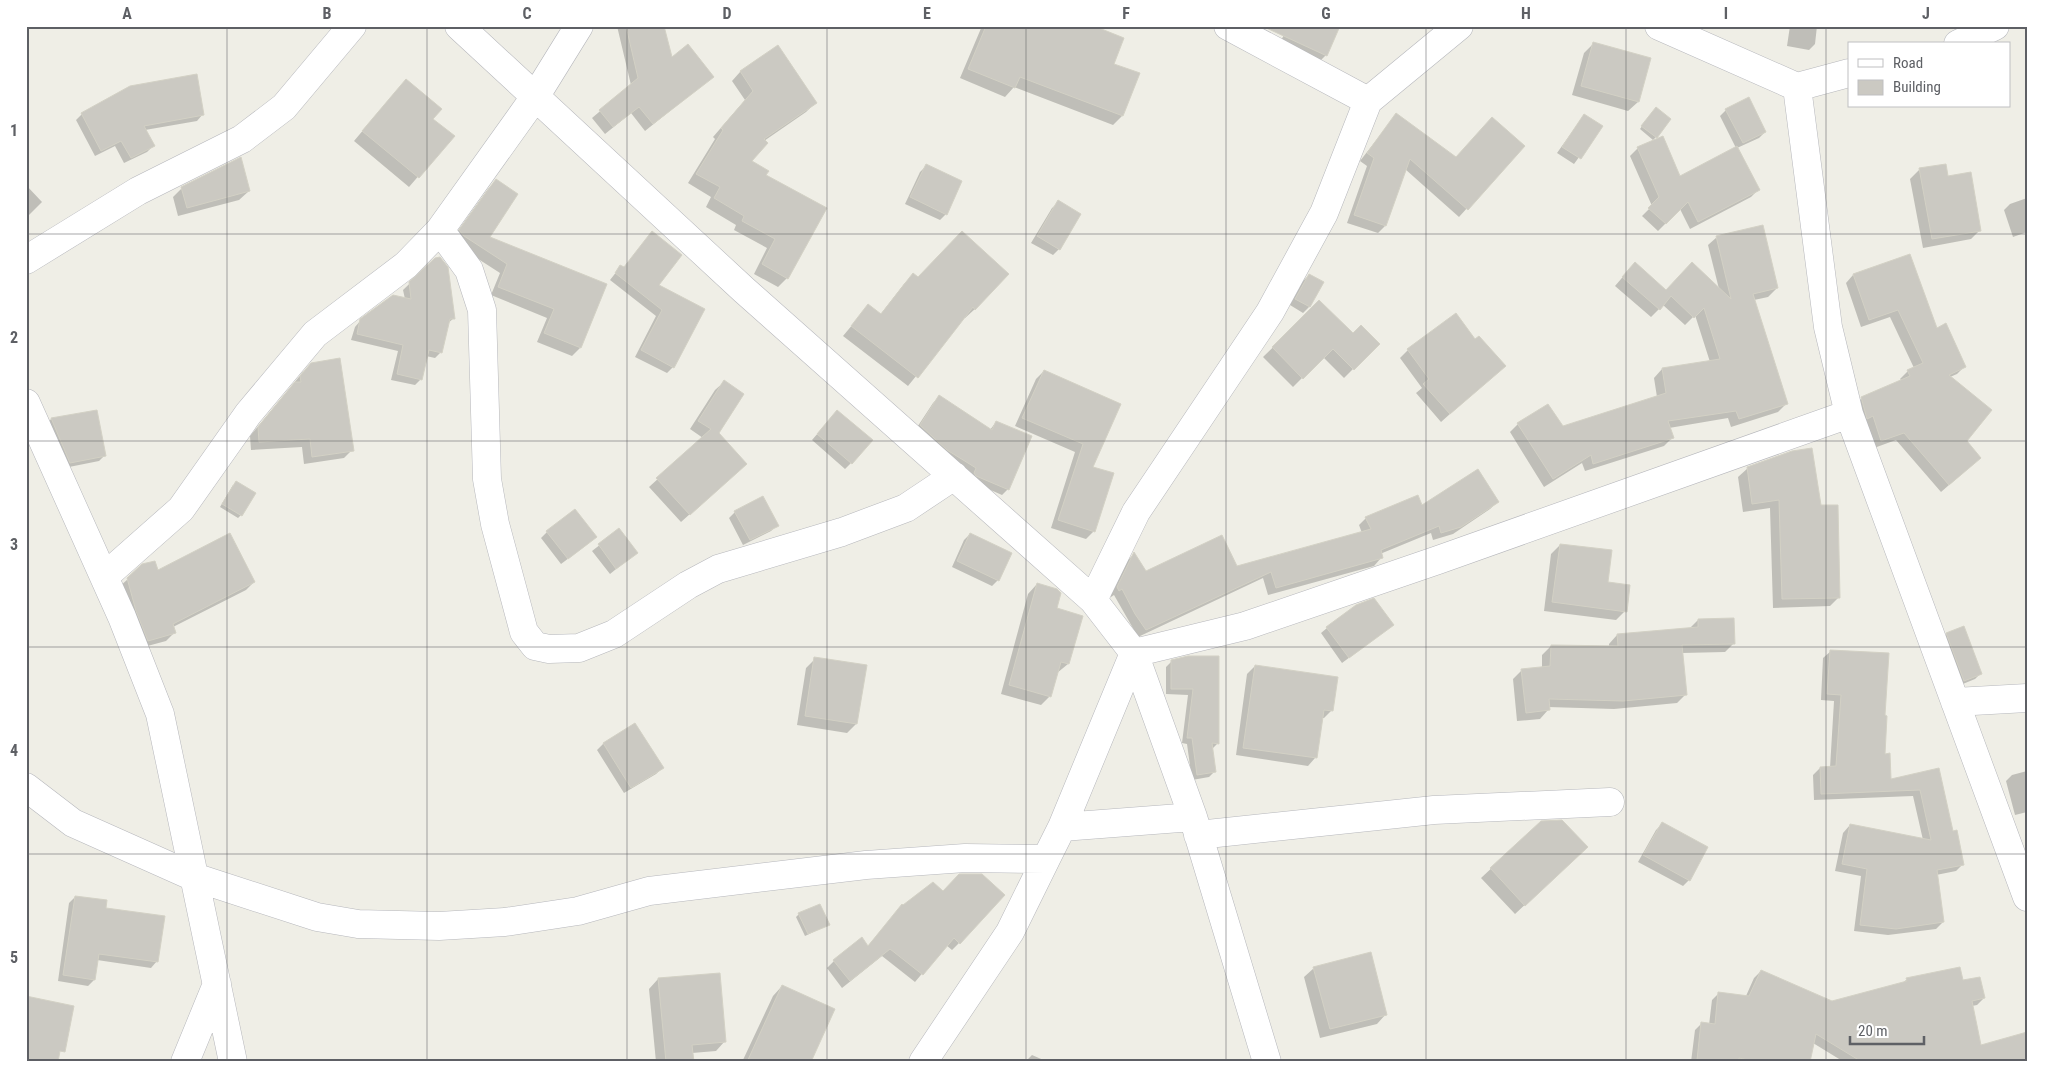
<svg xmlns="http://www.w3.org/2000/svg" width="2053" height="1088" font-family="'Roboto Condensed',sans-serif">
  <rect width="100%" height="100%" fill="#efeee6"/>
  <path fill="#0003" d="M617,26h46l8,33 41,18 -67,54 -14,-18 -26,21 -13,-16 39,-33z
    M982,26h109l22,38 9,52 -9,9 -99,-38 -9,10 -45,-19z
    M1288,26l38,29 -6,6 -40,-18z
    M1790,26h27l-2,18 -6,6 -22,-4z
    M1593,44l57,15 -12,43 -10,9 -56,-16 12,-42z
    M777,47l38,56 -9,9 -42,29 -14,20 14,14 23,103 -9,9 -24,-13 13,-26 -33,-18 2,-5 -30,-18 5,-10 -23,-14 27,-44 -2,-2 32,-37 -13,-19 8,-9z
    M397,90l56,46 -44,51 -55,-46z
    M1726,110l39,22 -6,6 -22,10 22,41 -8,8 -61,32 -10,-20 -22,22 -16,-15 10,-10 -22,-50 8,-8 42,29 56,-29 -16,-32z
    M1653,111l3,26 -3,3 -13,-11z
    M82,114h121l-6,7 -52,9 8,16 -6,6 -23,11 -9,-17 -20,10 -19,-36z
    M1396,115l60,44 67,-13 -64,71 -54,-48 -20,57 -7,7 -31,-10 20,-57 -7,-5z
    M1584,115l17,12 -27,37 -17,-11z
    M926,166l20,48 -6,6 -35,-16 15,-32z
    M1920,169l27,8 33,53 -9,9 -48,9 -13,-69z
    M496,181l-8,56 117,47 -25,64 -8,8 -35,-14 10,-24 -56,-23 9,-22 -45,-29 -3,-5 36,-50z
    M26,185l16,17 -16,16z
    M182,188l67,3 -10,9 -61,16 -5,-19z
    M2027,198v34l-14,5 -9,-27 6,-6z
    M1059,202v47l-6,6 -22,-12 21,-35z
    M1717,237l60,51 -9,9 -14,3 32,104 -8,8 -47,15 -3,-9 -59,10 3,10 -8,8 -79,25 -3,-8 -38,24 -34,-55 8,-8 44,3 95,-30 -3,-19 8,-9 48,-7 -15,-47 -10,10 -22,-20 -12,12 -36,-31 12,-14 39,19 53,-2 -11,-44z
    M953,242l22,67 -10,9 -1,-1 -56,69 -65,-50 25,-30 12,9 24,-31 9,-9 5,3z
    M1909,256l27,73 29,37 -8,8 -7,3 22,88 -31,27 -45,-52 -22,8 -20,-42 8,-8 40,-17 -2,-2 8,-8 6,-3 -24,-51 -29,10 -15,-44 7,-8z
    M435,259l19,59 -7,6 -6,28 -6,6 -9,-2 -5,23 -6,6 -24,-5 7,-29 -47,-11 4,-13 6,-7 44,-21 -2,-9z
    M621,266l82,43 -30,58 -6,6 -32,-16 21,-41 -46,-36z
    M1309,275l13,8 -13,24 -6,6 -13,-8 13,-24z
    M1319,302l34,33 25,9 -34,34 -21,-21 -30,30 -30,-30z
    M1408,350l88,23 -55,49 -25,-29 6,-5 -22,-30z
    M1044,371l76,33 -28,63 2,64 -8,8 -35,-11 24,-76 -60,-26 21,-47z
    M303,372l49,78 -8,8 -40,6 -2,-17 -51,3 -1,-14z
    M724,382l-7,51 20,39 -56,50 -32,-35 54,-49 -13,-9 25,-39z
    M939,397l51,33 6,-8 12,67 -6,6 -32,-14 -56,-49 19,-29z
    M96,411l9,44 -6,6 -35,7 -18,-43 5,-6z
    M831,418l20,45 -6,6 -33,-29z
    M1748,468l72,38 19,91 -9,9 -57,2 -3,-100 -27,4 -5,-35z
    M233,485l8,30 -3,3 -18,-11z
    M1497,502l-7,7 -37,25 -20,6 -2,-7 -51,21 1,4 -7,8 -106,29 -5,-17 -125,59 -24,-42 -3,2 -1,-2 17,-34 7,-7 12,18 90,-4 126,-35 -3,-8 7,-7 56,-11z
    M735,512l42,13 -6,6 -28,14 -14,-27z
    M619,530l17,23 -26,21 -18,-23z
    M547,532l42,11 -28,21 -20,-26z
    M970,534l28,46 -6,6 -40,-19 12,-27z
    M1560,545l47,38 18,28 -9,9 -72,-9 7,-57z
    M128,579l126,3 -8,8 -73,37 1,6 -8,8 -26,7 -21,-61z
    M1037,584l18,25 27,7 -14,48 -11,9 -7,23 -9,9 -40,-11 27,-100z
    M1698,620l36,23 -9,9 -43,1 4,41 -9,9 -63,6 -66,-2v3l-8,9 -23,2 -4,-42 9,-9 20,-2v-13l9,-9 58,1v-3l8,-9 73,-7z
    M1393,625l-51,38 -21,-30 6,-5z
    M1947,634l34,39 -6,6 -17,7 -17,-46z
    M1831,651l53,66v38l6,25 48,-10 14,63 11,31 -7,7 -20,4 7,47 -7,7 -48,6 -34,-4 7,-55 -26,-5 8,-38 7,-8 73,15 -10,-44 -99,4 -1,-25 7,-7h10l4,-67 -13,-1 2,-42z
    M1189,657l28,87 -5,5 2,23 -5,5 -17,3 -5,-36 -5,-1 6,-48 -22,-1v-27l6,-6z
    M815,659l41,65 -9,9 -50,-8 9,-57z
    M1255,666l77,44 -8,8h-3l-6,40 -7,8 -72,-11 11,-81z
    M635,724l27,44 -6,6 -32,19 -27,-43 6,-6z
    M2027,771v41l-12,3 -9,-34 6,-6z
    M1541,822l36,34 -62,58 -34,-36z
    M1662,824l27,56 -6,6 -45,-24 18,-32z
    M943,892l16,51 -7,7 -6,-5 -31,37 -33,-26 -40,32 -15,-20 7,-7 33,-14 35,-41z
    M75,897l30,12 52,52 -6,7 -54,-8 -3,20 -6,6 -30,-5 11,-78z
    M799,914l29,11 -23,11 -9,-19z
    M1314,968l72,46 -9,10 -57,14 -16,-61z
    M1761,971l71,31 71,-19 4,-4 55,3 22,16 -7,7 -5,1 8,41 47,15h-183l-31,-19 -4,19h-118l4,-32 6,-6 8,1 3,-25 7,-7 27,3 8,-18z
    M658,979l67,62 -9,10 -24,2v9h-36l-7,-73z
    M782,986l28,76h-68l31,-66z
    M1032,1055l16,7h-23z"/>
  <path fill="#cbc9c2" stroke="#d3d1c5" d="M626,26h38l8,31 16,-13 26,33 -61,47 -14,-17 -26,20 -14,-17 39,-32z
    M986,26h108l30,12 -10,26 26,9 -17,43 -103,-39 -5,11 -47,-19z
    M1262,26h78l-13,30z
    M1593,42l58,16 -12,44 -58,-16z
    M778,45l39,58 -53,36 4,4 -16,18 17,10 -3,4 61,33 -39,71 -26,-15 13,-25 -33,-18 2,-5 -30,-18 6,-11 -24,-13 27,-44 -2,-2 32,-37 -13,-20z
    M197,74l7,41 -60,11 11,20 -24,12 -10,-17 -20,10 -20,-38 49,-27z
    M406,79l36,30 -9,10 22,17 -36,42 -57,-47z
    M1749,97l17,35 -23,11 -18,-34z
    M1656,107l15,12 -14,19 -16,-12z
    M1396,113l60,44 36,-40 33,29 -57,64 -58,-51 -24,67 -32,-11 20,-57 -7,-5z
    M1584,114l19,12 -22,33 -19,-12z
    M1663,136l17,40 57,-30 23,44 -62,32 -10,-20 -22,22 -18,-16 11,-11 -22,-50z
    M241,157l9,34 -63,17 -6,-21z
    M926,164l36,17 -15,34 -37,-18z
    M1946,164l2,12 23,-4 10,59 -49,8 -13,-71z
    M496,179l22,15 -28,43 117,47 -26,64 -37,-15 10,-24 -56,-22 9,-23 -43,-28 -5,-6z
    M1058,200l23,14 -21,36 -23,-14z
    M1763,225l15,63 -25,6 35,110 -49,15 -3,-8 -68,10 6,17 -81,26 -2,-9 -38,24 -36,-56 31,-19 15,22 103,-33 -4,-25 58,-9 -16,-51 -10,10 -23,-22 -11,14 -38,-33 13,-15 31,28 26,-28 39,37 -15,-63z
    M652,231l30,24 -23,30 46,24 -31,59 -33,-18 21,-40 -47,-37 5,-8 4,2z
    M962,231l47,43 -34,36 -2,-3 -55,71 -67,-52 17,-22 13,10 32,-41 5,4z
    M1910,254l27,74 9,-5 20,44 -17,8 43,35 -25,31 14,17 -32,27 -45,-52 -23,8 -8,-25 -6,3 -6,-22 49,-21 -3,-6 16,-7 -25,-53 -29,10 -16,-46z
    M440,257l8,10 7,52h-5l-8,34 -13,-3 -7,30 -25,-6 6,-29 -46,-11 3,-15 33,-24 18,4 -2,-17 26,-24z
    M1309,274l15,8 -14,25 -15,-8z
    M1319,300l34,33 8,-8 19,19 -26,26 -21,-21 -30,30 -31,-32z
    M1456,313l19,26 4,-3 27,30 -56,48 -27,-30 6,-5 -22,-30z
    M340,358l14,93 -42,6 -2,-18 -51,3 -1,-15 37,-45h6l-1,-6 11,-13z
    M1044,370l77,34 -28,63 21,6 -19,59 -37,-12 25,-76 -61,-26z
    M724,380l20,14 -25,39 28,31 -57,51 -34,-37 55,-49 -13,-8z
    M939,395l53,35 4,-9 36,15 -23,54 -33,-14 -2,-3 2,-5 -29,-18 -27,-25z
    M97,410l9,46 -36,7 -19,-45z
    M837,410l36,30 -21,24 -35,-30z
    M1812,448l9,57h17l2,93 -58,1 -3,-99 -27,4 -5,-37 45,-16z
    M1478,469l21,33 -38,25 -20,6 -2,-7 -58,24 2,8 -107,30 -5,-16 -125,58 -11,-16 -13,-25 -3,2 -2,-4 17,-35 12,19 76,-36 15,31 134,-37 -6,-12 53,-22 4,10z
    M236,481l20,12 -14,23 -20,-12z
    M763,496l16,30 -29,14 -16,-29z
    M575,509l22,28 -29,22 -22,-28z
    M619,528l19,25 -22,16 -18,-25z
    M230,533l25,49 -82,42 3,9 -28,8 -12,-30 -9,-33 15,-14 13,-3 3,9z
    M970,533l42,20 -13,28 -42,-20z
    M1560,544l52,6 -4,32 22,3 -3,27 -75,-10z
    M1037,583l20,6 4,4 -4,15 26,8 -14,48 -8,-2 -10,35 -42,-12z
    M1374,598l20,27 -45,33 -23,-31 30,-22z
    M1734,618l1,26 -53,1 5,50 -64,6 -74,-2 1,11 -24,3 -5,-44 29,-3 1,-21 67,1 -1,-12 81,-7v-8z
    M1964,626l18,48 -18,7 -18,-48z
    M1830,650l59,3 -4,62 2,1 -2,38 5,-1 1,26 48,-11 14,63 4,-1 7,35 -27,5 7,52 -48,7 -36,-4 7,-56 -25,-5 8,-40 81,16 -11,-50 -99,4 -1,-27 16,-1 5,-71 -14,-1z
    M1188,656h31v88l-7,-1 4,29 -19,3 -5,-37h-5l6,-49h-22v-29z
    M814,657l53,8 -10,59 -52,-8z
    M1255,665l83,12 -5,34 -9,-1 -7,48 -74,-10z
    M635,723l29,45 -33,20 -28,-45z
    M1562,820l26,27 -63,59 -35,-38 51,-47z
    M1662,822l46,25 -18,34 -47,-26z
    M959,874h23l23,21 -45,49 -6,-6 -31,37 -33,-26 -40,32 -5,-6 -12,-15 29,-23 6,9 34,-42 1,1 30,-23 10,9z
    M75,896l32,4 -1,8 59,8 -7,46 -59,-8 -4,26 -32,-5z
    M820,904l10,21 -22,9 -10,-21z
    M1371,952l16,63 -57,14 -17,-62z
    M1960,967l3,13 17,-3 5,21 -13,3 9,44 46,-13v30h-165l-46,-28 -6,28h-53l-18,-4v4l-42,-2 4,-38 14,2 3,-32 31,4 12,-26 71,31 75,-20 -1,-3z
    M720,973l6,69 -34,3 2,17h-28l-8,-84z
    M782,985l53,24 -24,53h-64z
    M26,996l48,10 -9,46 -5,-1 -2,11h-32z"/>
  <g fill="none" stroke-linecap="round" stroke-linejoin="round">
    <g stroke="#b6b7bc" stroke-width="29">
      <path id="minor" d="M459,26l285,264 349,310 41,53 59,164 74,245
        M1228,26l140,75
        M1659,26l138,61 52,-14
        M1958,44l37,-18
        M1797,87l31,240 21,87 178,483
        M440,230l29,40 13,40 5,169 8,45 29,108 11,14 14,3 30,-1 35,-14 74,-49 30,-16 124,-37 64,-24 48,-32
        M26,260l112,-69 104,-52 42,-32 68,-81
        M26,403l96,214 38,97 73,348
        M104,577l77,-68 67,-95 67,-80 91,-69 34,-35 95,-133 44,-71
        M1093,600l43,-88 134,-200 54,-99 44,-112 91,-75
        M1134,653l111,-27 193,-66 411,-146
        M1955,702l72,-4
        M26,787l47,36 121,54 123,40 41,7 81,2 66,-4 73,-11 71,-20 217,-26 99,-7 81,1 16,-32 72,-174
        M1062,827l131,-10
        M1198,835l236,-25 176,-8
        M185,1062l32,-78
        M923,1062l87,-130 36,-73"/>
    </g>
    <use href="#minor" stroke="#fff" stroke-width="28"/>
  </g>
  <path fill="none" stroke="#5e6065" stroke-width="1" stroke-opacity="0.55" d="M227,26v1036M427,26v1036M627,26v1036M827,26v1036M1026,26v1036M1226,26v1036M1426,26v1036M1626,26v1036M1826,26v1036M26,234h2001M26,441h2001M26,647h2001M26,854h2001"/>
  <rect width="2053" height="1088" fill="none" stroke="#ffffff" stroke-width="55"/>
  <rect x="1848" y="42" width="162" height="65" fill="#ffffff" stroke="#bfbfc1"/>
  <rect x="1858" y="59" width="25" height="8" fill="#ffffff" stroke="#bfbfc1"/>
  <text x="1893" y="68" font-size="15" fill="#5e6065">Road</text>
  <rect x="1858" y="80" width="25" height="15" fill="#cbc9c2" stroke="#bfbfc1"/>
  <text x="1893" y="92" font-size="15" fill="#5e6065">Building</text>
  <path d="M1850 1036v8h74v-8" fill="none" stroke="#5e6065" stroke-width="2.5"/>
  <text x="1858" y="1036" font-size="15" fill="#5e6065" stroke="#ffffff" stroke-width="4" paint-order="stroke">20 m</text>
  <rect x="28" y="28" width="1998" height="1032" fill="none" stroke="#5e6065" stroke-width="2"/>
  <g font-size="16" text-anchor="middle" font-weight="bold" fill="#5e6065">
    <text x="127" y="19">A</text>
    <text x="327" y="19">B</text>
    <text x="527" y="19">C</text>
    <text x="727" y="19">D</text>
    <text x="927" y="19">E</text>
    <text x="1126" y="19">F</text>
    <text x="1326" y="19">G</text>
    <text x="1526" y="19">H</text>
    <text x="1726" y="19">I</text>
    <text x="1926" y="19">J</text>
    <text x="14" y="136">1</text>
    <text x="14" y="343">2</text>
    <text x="14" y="550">3</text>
    <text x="14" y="756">4</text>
    <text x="14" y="963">5</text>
  </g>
</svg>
